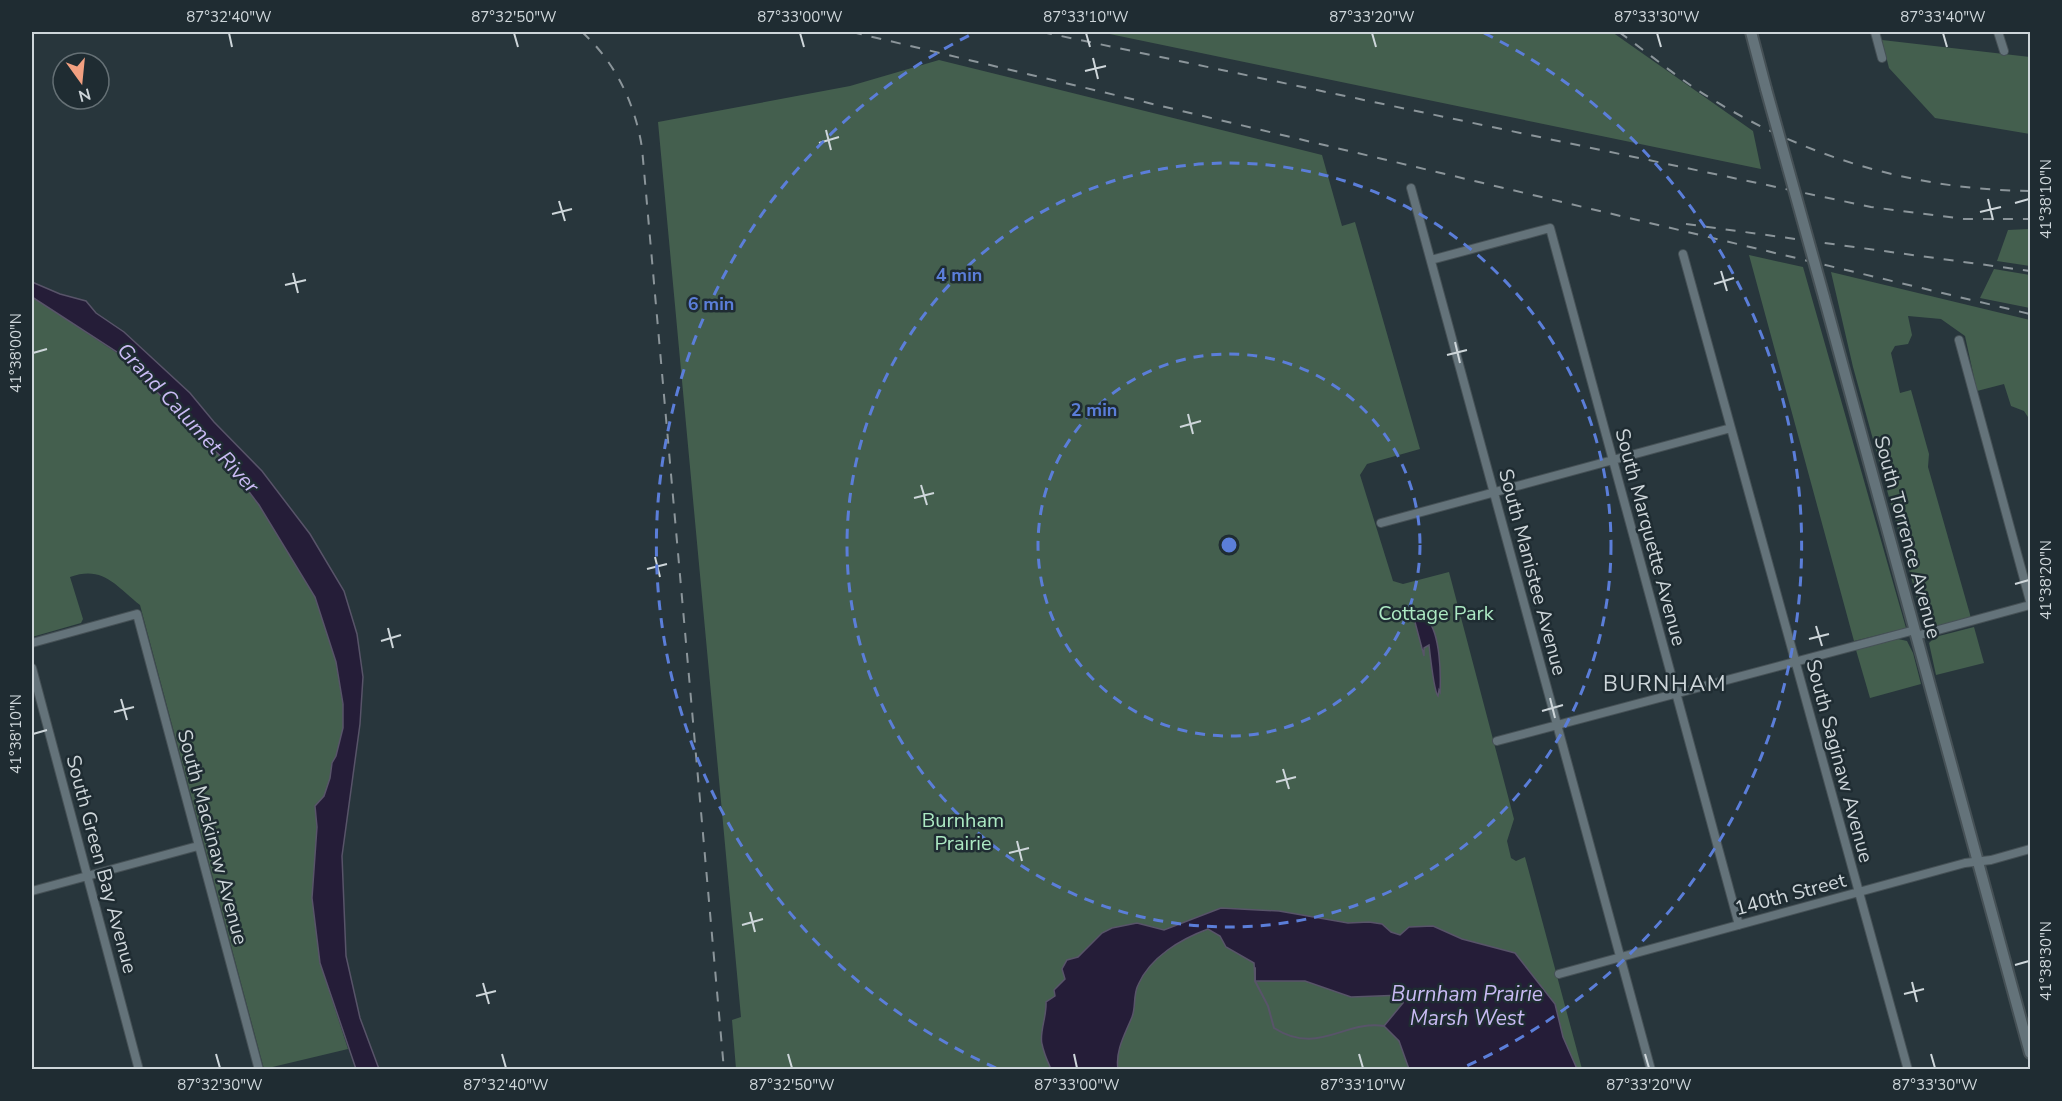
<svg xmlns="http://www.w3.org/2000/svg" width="2062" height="1101" font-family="'Nunito Sans',sans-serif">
  <rect width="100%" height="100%" fill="#28363c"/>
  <path fill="#445f4e" d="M1100,32h512l141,99 8,38z
    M1882,40l148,17v77l-95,-16 -46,-50z
    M939,60l383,95 20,71 13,-4 65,227 -53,15 -7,11 33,106 10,3 46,-12 65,247 -7,22 4,17 5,3 9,-4 57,212h-846l-4,-49 9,-3 -83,-895 192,-36z
    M2030,229v37l-33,-5 11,-31z
    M1749,255l54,12 103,361 -52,13z
    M1994,269l36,6v33l-50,-10z
    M1831,272l199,48v100l-6,-9 -13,-5 -7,-22 -27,7 -12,-55 -24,-17 -33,-3 4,19 -4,9 -13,2 -4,7 9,40 11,-3 18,64 -1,13 43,151 -39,10 -8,-4 -71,-257z
    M32,297l85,56 108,107 34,45 56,92 21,65 7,42v24l-7,28 -4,7 -2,15 -6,18 -9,11 2,20 -5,71 8,65 28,86 -84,20 -124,-464c-24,-19 -37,-40 -70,-28l13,42 -2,4 -49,14z
    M1974,627l10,36 -48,12 -7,-32 6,-6z
    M1898,639l9,2 6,12 8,31 -51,14 -14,-48z"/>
  <path fill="#251d38" stroke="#585469" stroke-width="1.5" d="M32,282l28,12 26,7 10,12 28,19 66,61 24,29 48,49 48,63 34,57 13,43 6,43 -3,47 -18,132 4,100 14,62 19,51h-23l-36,-106 -8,-65 5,-71 -2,-21 9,-10 6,-18 2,-15 4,-7 7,-28v-24l-7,-42 -21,-65 -56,-92 -34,-45 -42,-38 -11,-15 -55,-55 -85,-55z
    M1411,607l5,9 12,4c12,15 13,53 12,72l-1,-2 -1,6c-4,-5 -8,-42 -9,-51l-5,3v8z
    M1221,908l58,3 69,12 21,-1 13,2 9,8 9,3 9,-8 24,-1 29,13 53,14 40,51 8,33 14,32h-168l-10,-28 -15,-15 19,-23v-8l-52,2 -46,-16h-50l-1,-18 -28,-16 -6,-11 -12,-7c-27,10 -58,28 -70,56 -5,10 -2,22 -6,32 -7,17 -17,34 -14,52h-67c-4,-9 -7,-15 -9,-25 -3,-11 5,-28 4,-42l9,-6 -1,-6 11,-11 -3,-10 5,-9 11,-3 24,-24 10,-5 25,-5 27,7z"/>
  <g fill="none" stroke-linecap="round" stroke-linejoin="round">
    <path stroke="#585469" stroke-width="2" d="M1255,968v13l13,25 6,22c44,28 70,-8 110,-2"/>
    <g stroke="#465156" stroke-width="10">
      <path id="street" d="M1875,32l7,26
        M1998,32l6,19
        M1411,188l240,882
        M1683,254l225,816
        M1431,260l119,-32 189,697
        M1959,340l71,261
        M1381,523l350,-95
        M1916,636l114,-31
        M32,643l105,-29 122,456
        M32,668l107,402
        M1497,741l418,-111
        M32,891l166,-45
        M1559,974l406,-111 26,-3 39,-11"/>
    </g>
    <g stroke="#465156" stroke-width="14">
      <path id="secondary" d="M1751,32l15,57
        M1824,297l206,756"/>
    </g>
    <use href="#street" stroke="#64737a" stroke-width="8"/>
    <use href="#secondary" stroke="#64737a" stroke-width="10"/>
    <path stroke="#8b959a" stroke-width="2" stroke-dasharray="10 10" stroke-linecap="butt" d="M582,32c33,30 53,71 60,116l82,922
      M852,32l1178,282
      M1042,32l829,175 93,12h66
      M1619,32c32,23 62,49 96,69 95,58 204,89 315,90
      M1686,224l344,47"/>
    <g stroke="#465156" stroke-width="14" stroke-linecap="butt">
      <path id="secondary-bridge" d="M1766,89l58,208"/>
    </g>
    <use href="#secondary-bridge" stroke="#64737a" stroke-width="10"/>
  </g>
  <path fill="none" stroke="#ced6da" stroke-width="2" d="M229,33l3,14M514,33l4,14M800,33l4,14M1086,33l4,14M1372,33l4,14M1657,33l4,14M1943,33l4,14M1093,58l5,21M1085,71l21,-5M826,130l5,20M819,143l20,-6M1988,199l5,21M559,201l6,20M2015,203l14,-4M1980,212l21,-5M552,214l20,-5M1721,271l6,20M293,273l5,20M1714,284l20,-6M285,285l21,-5M1455,342l5,21M33,353l14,-4M1447,355l20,-5M1188,414l5,20M1180,427l21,-6M921,485l6,20M914,498l20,-5M655,557l5,20M647,569l20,-5M2015,584l14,-4M1816,626l6,20M388,628l5,20M1809,639l20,-5M381,641l20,-6M1550,698l5,20M121,699l6,21M1542,711l21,-6M114,712l20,-5M33,734l14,-4M1283,769l6,20M1276,782l20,-5M1017,841l5,20M1009,853l20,-5M750,912l5,20M742,925l21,-6M2015,965l14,-4M1912,982l5,20M483,983l6,21M1904,994l20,-5M476,996l20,-5M216,1054l4,14M502,1054l4,14M788,1054l4,14M1074,1054l3,14M1359,1054l4,14M1645,1054l4,14M1931,1054l4,14"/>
  <g fill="none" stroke="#5b7ed9" stroke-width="3" stroke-dasharray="10 8">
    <circle cx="1229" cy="545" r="191"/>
    <circle cx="1229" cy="545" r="382"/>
    <path d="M996 1068A572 572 0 0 1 974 33M1484 33A572 572 0 0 1 1462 1068"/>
  </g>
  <g text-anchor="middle" stroke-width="5" stroke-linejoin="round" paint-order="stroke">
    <g font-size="20" fill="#ced6da" stroke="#1f2c32">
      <text transform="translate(1651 537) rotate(75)" y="7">South Marquette Avenue</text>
      <text transform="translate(1908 537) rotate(75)" y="7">South Torrence Avenue</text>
      <text transform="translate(1533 572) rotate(75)" y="7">South Manistee Avenue</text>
      <text transform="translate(1840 761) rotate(75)" y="7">South Saginaw Avenue</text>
      <text transform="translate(213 837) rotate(75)" y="7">South Mackinaw Avenue</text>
      <text transform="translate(102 864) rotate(75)" y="7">South Green Bay Avenue</text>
      <text transform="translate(1790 894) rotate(-15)" y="7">140th Street</text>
    </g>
    <g font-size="20" fill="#ace9c3" stroke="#1f2c32">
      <text x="1436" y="620">Cottage Park</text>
      <text x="963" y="827">Burnham<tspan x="963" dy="23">Prairie</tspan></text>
    </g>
    <g font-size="21" font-style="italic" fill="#c9baf3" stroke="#1f2c32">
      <text transform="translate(188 418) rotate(47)" y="7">Grand Calumet River</text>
      <text x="1467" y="1001">Burnham Prairie<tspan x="1467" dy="24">Marsh West</tspan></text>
    </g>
    <g font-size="22" letter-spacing="1.5" fill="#ced6da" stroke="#1f2c32">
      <text x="1665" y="691">BURNHAM</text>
    </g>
  </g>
  <circle cx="1229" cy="545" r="9" fill="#5b7ed9" stroke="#1f2c32" stroke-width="3"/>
  <g font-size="18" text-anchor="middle" font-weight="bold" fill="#5b7ed9" stroke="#1f2c32" stroke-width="5" stroke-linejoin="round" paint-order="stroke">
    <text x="959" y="281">4 min</text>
    <text x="711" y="310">6 min</text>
    <text x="1094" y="416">2 min</text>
  </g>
  <rect width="2062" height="1101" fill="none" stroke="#1f2c32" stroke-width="66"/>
  <g transform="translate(81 81) rotate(165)"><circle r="28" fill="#1f2c32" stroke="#657075" stroke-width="1.5"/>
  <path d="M0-4.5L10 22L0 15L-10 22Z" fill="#f2a081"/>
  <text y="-9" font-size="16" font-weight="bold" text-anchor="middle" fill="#ced6da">N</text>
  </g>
  <rect x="33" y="33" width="1996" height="1035" fill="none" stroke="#ced6da" stroke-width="2"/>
  <g font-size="15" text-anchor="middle" fill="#ced6da">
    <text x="229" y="22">87°32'40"W</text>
    <text x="514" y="22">87°32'50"W</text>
    <text x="800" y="22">87°33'00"W</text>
    <text x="1086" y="22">87°33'10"W</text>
    <text x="1372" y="22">87°33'20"W</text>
    <text x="1657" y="22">87°33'30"W</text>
    <text x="1943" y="22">87°33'40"W</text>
    <text transform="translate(2046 199) rotate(-90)" y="5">41°38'10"N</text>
    <text transform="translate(16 353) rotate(-90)" y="5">41°38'00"N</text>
    <text transform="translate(2046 580) rotate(-90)" y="5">41°38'20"N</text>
    <text transform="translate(16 734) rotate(-90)" y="5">41°38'10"N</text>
    <text transform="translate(2046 961) rotate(-90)" y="5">41°38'30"N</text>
    <text x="220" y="1090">87°32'30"W</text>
    <text x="506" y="1090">87°32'40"W</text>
    <text x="792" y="1090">87°32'50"W</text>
    <text x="1077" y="1090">87°33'00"W</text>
    <text x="1363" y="1090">87°33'10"W</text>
    <text x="1649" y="1090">87°33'20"W</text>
    <text x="1935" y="1090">87°33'30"W</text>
  </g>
</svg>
